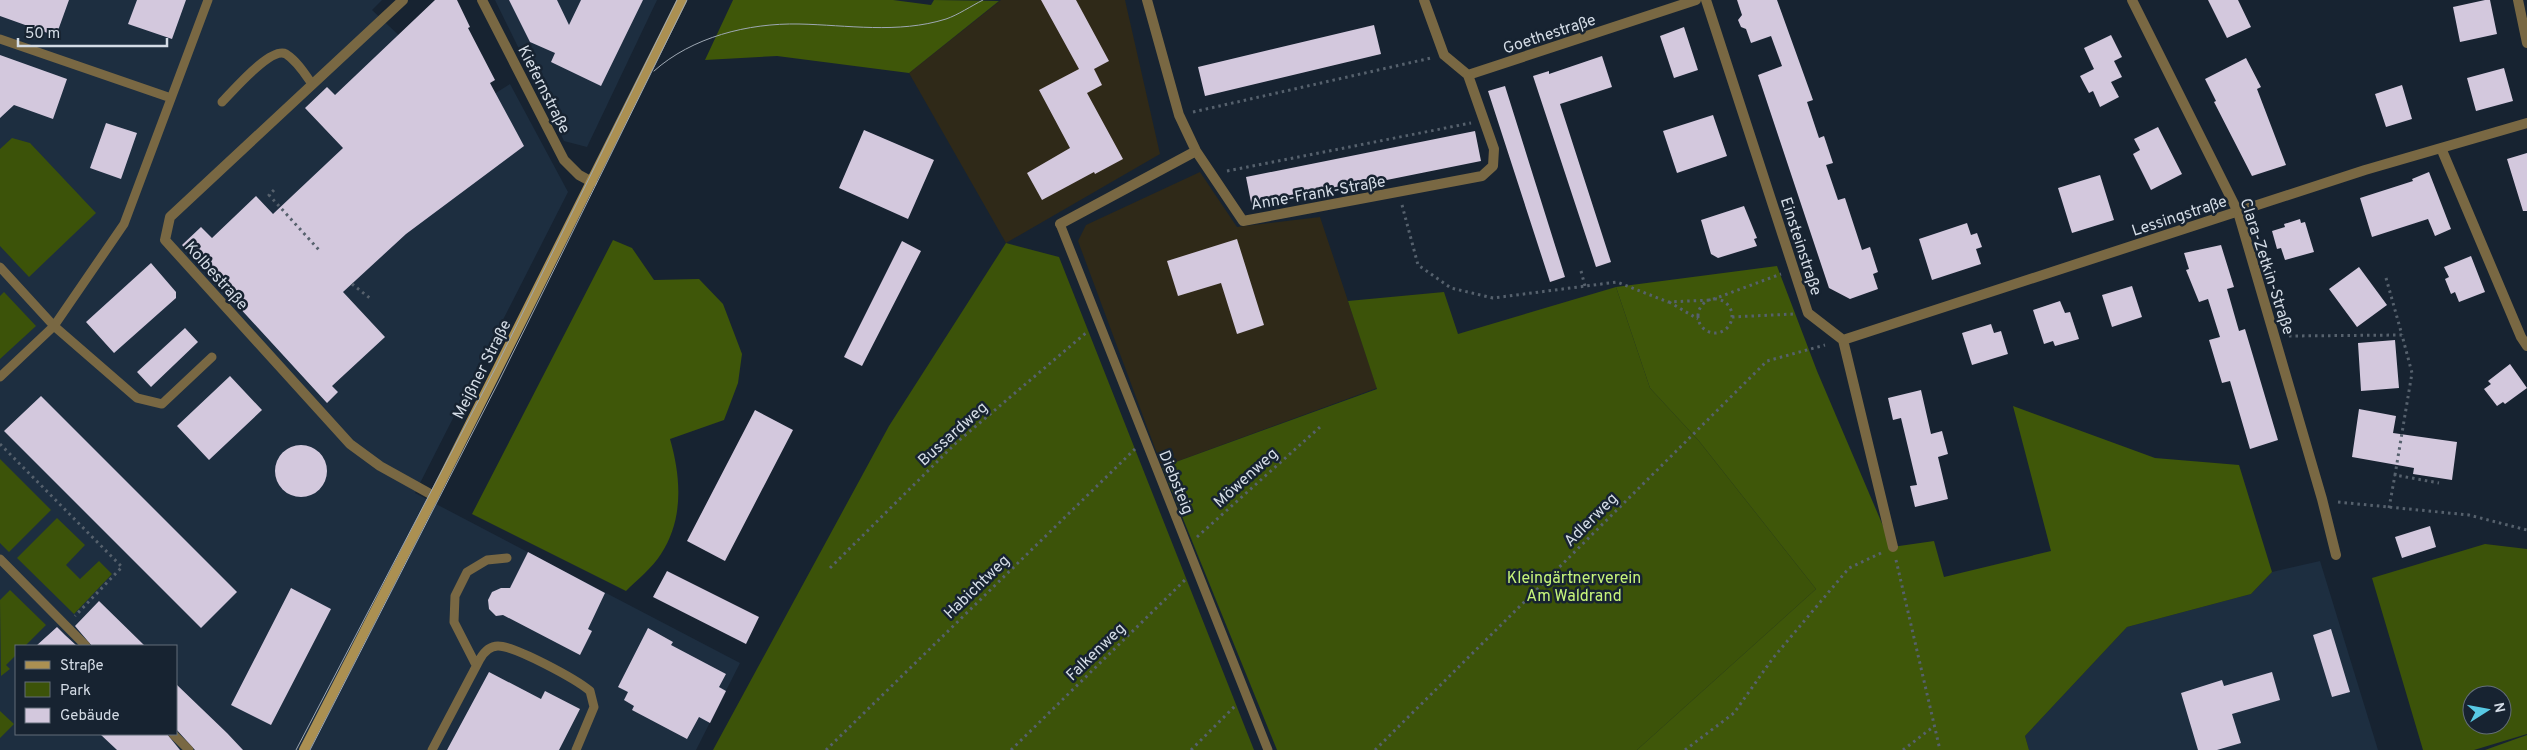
<svg xmlns="http://www.w3.org/2000/svg" width="2527" height="750" font-family="Overpass,sans-serif">
  <rect width="100%" height="100%" fill="#172331"/>
  <path fill="#1d2e40" fill-rule="evenodd" d="M0,0h382l-10,10 52,49 34,58 52,-33 58,108 -153,301 325,170 -44,87h-696zM16,646h160v88h-160z
    M495,0h162l-70,147 -23,-6z
    M2320,561l58,189h-349l-4,-14 102,-109 124,-33 21,-22z"/>
  <path fill="#2f2918" d="M1001,0h124l35,154 -154,89 -97,-170z
    M1200,172l37,55 83,-10 57,171 -215,79 -84,-226 8,-16z"/>
  <path fill="#3c5309" fill-rule="evenodd" d="M12,138l18,5 66,70 -67,64 -29,-31v-97z
    M1006,243l53,14 195,493h-541l176,-324z
    M1616,287l34,101 49,53 117,148 -179,161h-360l-115,-283 215,-78 -29,-88 96,-9 14,42z
    M4,292l32,34 -36,33v-63z
    M0,459l51,51 -42,42 -9,-9z
    M57,518l28,27 -19,20 14,14 19,-18 13,13 -38,40 -57,-56z
    M2485,544l42,5v185l-53,16h-51l-51,-172zM2472,695h30v30h-30z
    M10,590l36,35 -21,21h-9v9l-10,10 4,4 -9,7 -1,-76z
    M0,711l14,13 -14,14z"/>
  <path fill="#3f5709" d="M733,0h160l38,5 3,-5 65,1 -90,72 -132,-17 -72,4z
    M613,240l19,8 22,32 45,-1 24,25 19,50 -4,29 -14,37 -54,19c11,38 14,80 -9,115 -9,14 -24,26 -35,37l-154,-77z
    M1777,266l40,105 75,176 42,-6 10,36 107,-26 -38,-145 142,52 84,7 33,107 -21,22 -124,33 -102,109 4,14h-392l179,-161 -117,-148 -49,-53 -34,-101z
    M2527,735v15h-42z"/>
  <path fill="#d3c8dd" d="M0,0h69l-13,36 -56,-20z
    M137,0h49l-14,39 -44,-15z
    M435,0h22l13,27 -2,1 27,52 -5,3 34,63 -118,88 -63,58 42,45 -53,49 6,6 -11,11 -145,-158 19,-18 11,11 44,-42 17,18 70,-66 -38,-40 22,-21 8,8z
    M509,0h48l12,25 12,-25h62l-42,86 -50,-24 4,-9 -25,-11z
    M1041,0h35l33,61 -15,8 8,16 -15,8 36,66 -28,15 -1,-2 -52,28 -15,-27 43,-25 -31,-58 40,-21z
    M1737,0h40l36,100 -6,2 12,36 5,-2 9,27 -7,2 12,35 7,-2 17,52 8,-3 8,25 -5,2 5,15 -28,10 -21,-11 -71,-213 24,-9 -11,-30 -20,7 -5,-14 -5,-2 -3,-7 4,-5z
    M2208,0h30l13,27 -24,11z
    M2485,0h5l7,34 -37,8 -7,-35z
    M1374,25l7,29 -176,42 -7,-29z
    M1684,27l14,43 -24,8 -14,-42z
    M2111,35l11,22 -8,4 8,16 -11,5 8,15 -19,10 -7,-16 -4,2 -9,-17 14,-7 -10,-21z
    M0,55l67,24 -14,40 -39,-14 -14,13z
    M1602,56l10,31 -52,17 51,158 -15,5 -63,-191 16,-5v3z
    M2246,58l15,29 -4,2 29,76 -34,11 -38,-74 2,-1 -11,-22z
    M2504,68l9,33 -37,10 -9,-33z
    M2402,85l10,34 -26,8 -11,-33z
    M1505,86l60,191 -15,5 -62,-191z
    M1713,115l14,41 -50,17 -14,-42z
    M106,123l31,10 -16,46 -31,-11z
    M2158,127l24,47 -31,16 -18,-36 7,-4 -6,-11z
    M864,130l70,30 -26,59 -69,-31z
    M1475,131l6,30 -229,46 -6,-30z
    M2527,153v58h-4l-16,-52z
    M2429,172l22,57 -16,7 -7,-17 -56,18 -12,-39 53,-17 -1,-2z
    M2100,175l14,45 -42,13 -14,-45z
    M1744,206l13,32 -3,1 3,7 -39,12 -7,-4 -10,-34z
    M2300,219l1,4 4,-1 9,30 -29,8 -4,-12 -4,1 -5,-18 13,-4 -1,-3z
    M1967,223l4,12 6,-2 5,14 -6,2 5,15 -49,16 -13,-41z
    M1237,239l27,86 -27,9 -16,-51 -43,13 -11,-35z
    M902,241l19,10 -59,115 -18,-9z
    M2221,245l13,42 -7,2 12,42 6,-2 33,111 -28,9 -20,-68 -8,2 -13,-43 11,-3 -12,-38 -9,3 -13,-32 3,-1 -5,-16z
    M2471,256l14,36 -26,10 -4,-10 -4,2 -6,-15 4,-2 -5,-10z
    M151,263l25,29v6l-62,55 -28,-31z
    M2359,267l28,38 -30,22 -28,-38z
    M2132,286l10,31 -30,10 -10,-32z
    M2060,301l5,12 5,-1 9,27 -24,7 -2,-5 -9,3 -11,-34z
    M1991,324l3,9 7,-2 7,23 -36,11 -10,-32z
    M185,328l13,14 -47,45 -14,-15z
    M2395,340l4,48 -38,3 -3,-48z
    M2510,364l17,24 -22,16 -2,-2 -6,4 -13,-17 7,-5 -3,-3z
    M230,376l32,34 -53,50 -32,-34z
    M1921,390l10,44 11,-3 6,23 -10,3 10,42 -33,8 -5,-21 7,-1 -16,-67 -8,2 -5,-22z
    M41,396l196,196 -36,36 -197,-197z
    M2359,409l37,7 -3,17 64,9 -5,38 -39,-6 1,-6 -62,-11z
    M755,410l38,20 -68,131 -38,-20z
    M275 471a26 26 0 1 1 52 0a26 26 0 1 1-52 0Z
    M2430,526l6,21 -34,11 -7,-21z
    M528,552l77,41 -17,36 4,2 -12,24 -77,-40 -7,1 -7,-7 -1,-9 4,-8 9,-4h9z
    M667,571l92,46 -13,27 -93,-47z
    M291,588l40,21 -60,116 -40,-20z
    M99,601l46,45h-53l-17,-20z
    M57,627l8,8 12,11h-41z
    M648,628l25,14 -2,3 55,29 -7,13 7,4 -16,32 -11,-6 -12,22 -55,-29 2,-4 -10,-6 4,-8 -10,-5z
    M2331,629l19,63 -18,5 -19,-62z
    M489,672l52,27 4,-8 35,18 -21,41h-112z
    M2272,672l8,28 -48,14 9,29 -24,7h-19l-17,-57 41,-13 2,6z
    M176,684l51,49 16,17h-48l-19,-21z
    M100,734h67l13,16h-63z"/>
  <g fill="none" stroke-linecap="round" stroke-linejoin="round">
    <path stroke="#56616d" stroke-width="3" stroke-dasharray="2.5 4" stroke-linecap="butt" d="M1193,112l238,-54
      M1227,171l244,-48
      M274,190l-5,5 50,55
      M1402,205l16,60 33,23 42,10 124,-16 51,20 43,-2 70,-26
      M1581,271l4,15
      M2386,278l16,57
      M352,284l19,15
      M1698 316a17 17 0 1 1 34 0a17 17 0 1 1-34 0Z
      M1669,302l29,17
      M1732,317l62,-3
      M2289,336l113,-1 10,38 -17,102 44,8
      M0,444l122,123 -47,49
      M2338,502l131,13 58,15
      M2389,508l6,-33
      M1197,537l123,-110
      M1896,560l44,190
      M830,568l126,-125 131,-111
      M826,750l309,-301
      M1011,750l175,-171
      M1191,750l44,-44
      M1375,750l392,-389 58,-16
      M1685,750l49,-37 39,-55 76,-90 32,-15
      M1903,750l30,-23"/>
    <path stroke="#796843" stroke-width="9" d="M0,39l171,59
      M222,102c11,-11 49,-56 64,-48 11,7 19,20 26,30
      M1060,224l208,526
      M0,267l54,59 83,72 25,6 50,-47
      M0,377l54,-51 70,-102 84,-224
      M0,559l86,87
      M476,665l-22,-43 1,-26 12,-24 20,-12 20,-2
      M173,734l16,16
      M432,750l48,-91c4,-7 9,-13 18,-13 17,0 78,33 92,45l4,16 -18,43"/>
    <path stroke="#796843" stroke-width="10" d="M403,0l-233,217 -5,23 185,204 30,22 54,30
      M482,0l82,160 15,15 13,7
      M1147,0l32,115 17,36 47,70 239,-45 11,-10 1,-17 -26,-74 -24,-20 -20,-55
      M1706,0l102,313 35,27 50,207
      M2132,0l106,212 84,287 14,56
      M2518,0l9,43
      M1468,75l228,-75
      M2441,148l80,189 6,9
      M1060,224l136,-73
      M1843,340l522,-170 162,-47"/>
    <path stroke="#ab9052" stroke-width="10" d="M304,750l130,-254 248,-496"/>
    <path stroke="#9ea8b3" stroke-width="1" d="M654,71c38,-34 94,-48 145,-47 48,1 99,10 147,-5 12,-4 25,-13 37,-19
      M296,750l200,-383 181,-367
      M310,750l189,-369 188,-381"/>
  </g>
  <g text-anchor="middle" stroke-width="5" stroke-linejoin="round" paint-order="stroke">
    <g font-size="16" fill="#d4dce6" stroke="#172331">
      <text transform="translate(1549 33) rotate(-18)" y="6">Goethestraße</text>
      <text transform="translate(545 89) rotate(63)" y="6">Kiefernstraße</text>
      <text transform="translate(1318 192) rotate(-10)" y="6">Anne-Frank-Straße</text>
      <text transform="translate(2179 215) rotate(-18)" y="6">Lessingstraße</text>
      <text transform="translate(1802 246) rotate(72)" y="6">Einsteinstraße</text>
      <text transform="translate(2268 266) rotate(72)" y="6">Clara-Zetkin-Straße</text>
      <text transform="translate(217 275) rotate(48)" y="6">Kolbestraße</text>
      <text transform="translate(481 369) rotate(-63)" y="6">Meißner Straße</text>
      <text transform="translate(952 433) rotate(-42)" y="6">Bussardweg</text>
      <text transform="translate(1245 477) rotate(-42)" y="6">Möwenweg</text>
      <text transform="translate(1177 482) rotate(68)" y="6">Diebsteig</text>
      <text transform="translate(1590 519) rotate(-45)" y="6">Adlerweg</text>
      <text transform="translate(976 586) rotate(-44)" y="6">Habichtweg</text>
      <text transform="translate(1095 651) rotate(-44)" y="6">Falkenweg</text>
    </g>
    <g font-size="16" fill="#c6f47a" stroke="#172331">
      <text x="1574" y="583">Kleingärtnerverein<tspan x="1574" dy="18">Am Waldrand</tspan></text>
    </g>
  </g>
  <rect x="15" y="645" width="162" height="90" fill="#172331" stroke="#636d79"/>
  <rect x="25" y="661" width="25" height="8" fill="#ab9052" stroke="#636d79"/>
  <text x="60" y="670" font-size="15" fill="#d4dce6">Straße</text>
  <rect x="25" y="682" width="25" height="15" fill="#3c5309" stroke="#636d79"/>
  <text x="60" y="695" font-size="15" fill="#d4dce6">Park</text>
  <rect x="25" y="708" width="25" height="15" fill="#d3c8dd" stroke="#636d79"/>
  <text x="60" y="720" font-size="15" fill="#d4dce6">Gebäude</text>
  <g transform="translate(2487 710) rotate(79)"><circle r="24" fill="#172331" stroke="#636d79"/>
  <path d="M0-4L9 19L0 12L-9 19Z" fill="#58c9e4"/>
  <text y="-8" font-size="14" font-weight="bold" text-anchor="middle" fill="#d4dce6">N</text>
  </g>
  <path d="M18 38v8h149v-8" fill="none" stroke="#d4dce6" stroke-width="2.5"/>
  <text x="25" y="38" font-size="15" fill="#d4dce6" stroke="#172331" stroke-width="4" paint-order="stroke">50 m</text>
</svg>
